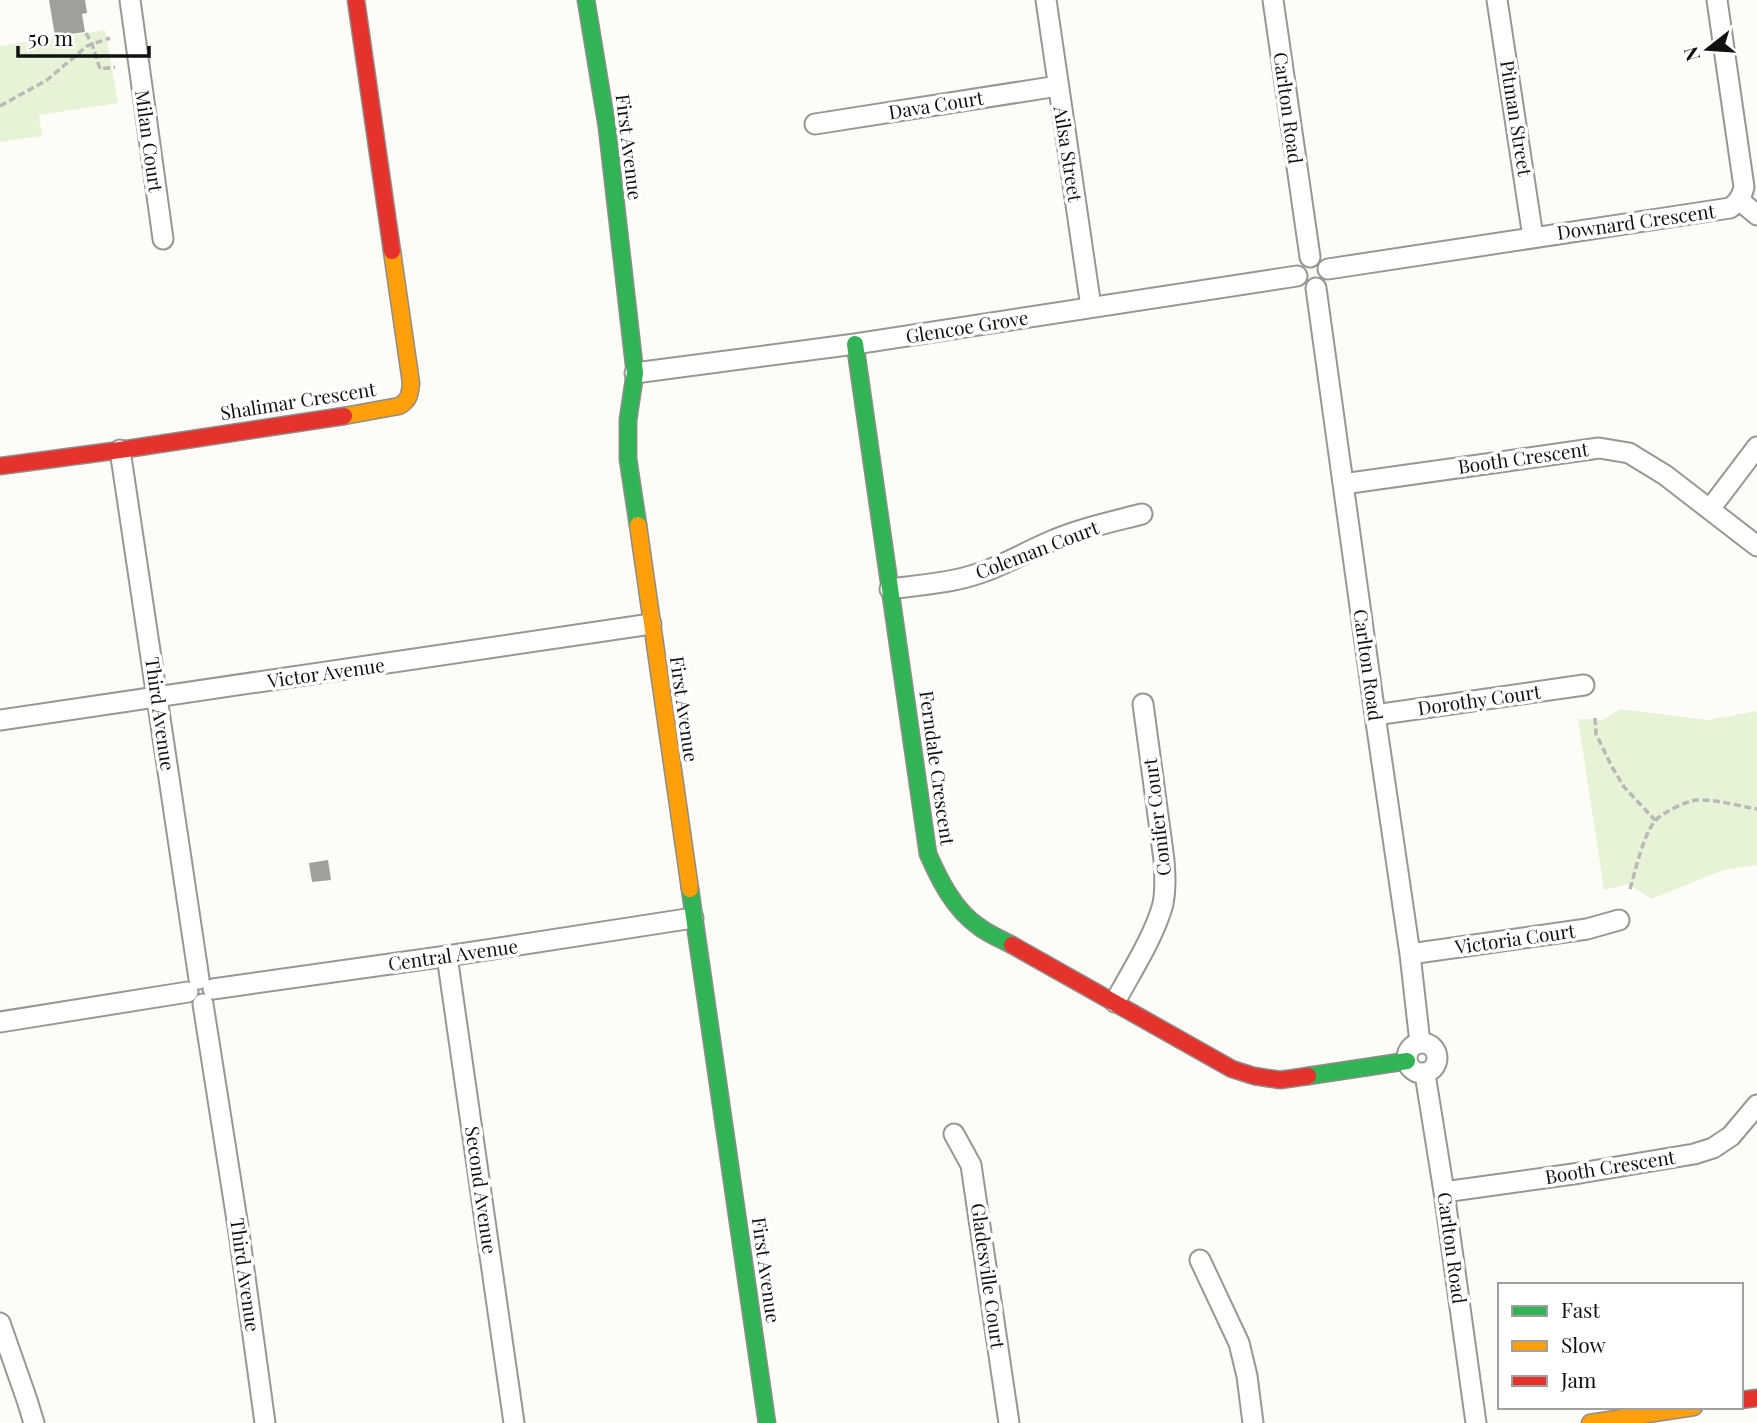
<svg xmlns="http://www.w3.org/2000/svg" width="1757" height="1423" font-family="'Playfair Display',serif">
  <rect width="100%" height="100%" fill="#fdfcf7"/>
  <path fill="#e7f3d7" d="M105,30l13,73 -79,12 3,21 -42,6v-96z
    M1620,709l88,11 49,-9v154l-34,5 -71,29 -24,-15 -24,6 -26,-171 25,1z"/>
  <path fill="#a19f9c" d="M49,0h36l2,13 -5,1 3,18 -30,4z
    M328,860l3,20 -19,2 -3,-19z"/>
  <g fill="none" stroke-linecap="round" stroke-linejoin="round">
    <g stroke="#979795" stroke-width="23">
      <path id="street" d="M130,0l33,239
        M1046,0l45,307
        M1273,0l37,257
        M1497,0l36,237
        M815,124l243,-38
        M1739,200l18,15
        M1328,269l402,-61c8,-5 12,-11 14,-21l-27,-187
        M1316,288l59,427 35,239 10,89
        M635,373l220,-29 442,-68
        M120,450l79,529
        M1343,484l256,-36 30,5 36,22 92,71
        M1710,509l47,-62
        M890,589c30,-4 62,-6 90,-16 24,-8 46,-21 69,-31 29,-13 62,-20 93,-28
        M1375,715l209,-30
        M0,720l651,-96
        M1410,954l177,-25 32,-9
        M447,956l67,467
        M213,989l234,-33 246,-38
        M1115,1002c16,-30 39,-65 48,-98 3,-15 2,-29 1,-44l-21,-156
        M203,1004l36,229 26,190
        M0,1022l188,-30
        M1407 1058a15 15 0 1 1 30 0a15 15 0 1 1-30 0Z
        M1425,1074l19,118 32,231
        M954,1134l17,31 38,258
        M1444,1192l136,-19 114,-19 19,-6 18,-12 26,-31
        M1200,1260l39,83 8,33 6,47
        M0,1323l27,77 7,23"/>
    </g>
    <g stroke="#8e8d8b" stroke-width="19">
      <path id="fast" d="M586,0l21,127 28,246 -7,47v39l10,66
        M855,344l73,510c12,27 26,55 50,72 10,8 23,13 34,19
        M690,889l77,534
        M1308,1076l99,-15"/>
    </g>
    <g stroke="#8e8d8b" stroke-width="19">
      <path id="slow" d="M344,416l55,-10c10,-5 11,-12 12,-23l-19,-132
        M638,525l52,364
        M1590,1423l104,-16"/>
    </g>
    <g stroke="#8e8d8b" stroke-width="19">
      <path id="jam" d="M356,0l36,251
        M0,466l120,-16 224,-34
        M1012,945l220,124 22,7 26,4 28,-4
        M1741,1400l16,-2"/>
    </g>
    <path stroke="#b9b9b8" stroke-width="3.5" stroke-dasharray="7 3.5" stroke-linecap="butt" d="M86,33l6,11 8,25 15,-2
      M0,106l47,-26 40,-34 23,-8
      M1595,718l1,16 16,33 12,20 31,33
      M1630,889c6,-20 12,-50 24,-67 7,-9 32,-21 43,-22 19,-1 41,6 60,9"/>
    <use href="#street" stroke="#fffffe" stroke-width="19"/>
    <use href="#fast" stroke="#30b455" stroke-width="16"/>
    <use href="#slow" stroke="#ff9f0a" stroke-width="16"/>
    <use href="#jam" stroke="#e5322d" stroke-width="16"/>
  </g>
  <g text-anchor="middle" stroke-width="7" stroke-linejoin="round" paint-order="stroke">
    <g font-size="19" fill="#111" stroke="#fff">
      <text transform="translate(936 105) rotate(-9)" y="7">Dava Court</text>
      <text transform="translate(1288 108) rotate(82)" y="7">Carlton Road</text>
      <text transform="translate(1516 118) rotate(81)" y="7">Pitman Street</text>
      <text transform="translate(149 141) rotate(82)" y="7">Milan Court</text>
      <text transform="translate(629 147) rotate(83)" y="7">First Avenue</text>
      <text transform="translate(1068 154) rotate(81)" y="7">Ailsa Street</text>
      <text transform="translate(1636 222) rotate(-8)" y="7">Downard Crescent</text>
      <text transform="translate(967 327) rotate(-9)" y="7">Glencoe Grove</text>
      <text transform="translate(298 401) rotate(-9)" y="7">Shalimar Crescent</text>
      <text transform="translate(1523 458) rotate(-8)" y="7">Booth Crescent</text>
      <text transform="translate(1037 550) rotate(-21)" y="7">Coleman Court</text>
      <text transform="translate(1368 665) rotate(82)" y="7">Carlton Road</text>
      <text transform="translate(326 673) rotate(-8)" y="7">Victor Avenue</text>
      <text transform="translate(1479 700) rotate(-8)" y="7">Dorothy Court</text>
      <text transform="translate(684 709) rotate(82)" y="7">First Avenue</text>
      <text transform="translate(160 714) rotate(82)" y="7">Third Avenue</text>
      <text transform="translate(937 768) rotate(82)" y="7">Ferndale Crescent</text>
      <text transform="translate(1157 817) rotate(-97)" y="7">Conifer Court</text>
      <text transform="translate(1515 939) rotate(-8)" y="7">Victoria Court</text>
      <text transform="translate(453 955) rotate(-8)" y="7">Central Avenue</text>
      <text transform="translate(1610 1167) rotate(-9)" y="7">Booth Crescent</text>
      <text transform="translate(481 1190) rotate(82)" y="7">Second Avenue</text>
      <text transform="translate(1452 1248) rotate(82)" y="7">Carlton Road</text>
      <text transform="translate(766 1270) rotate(82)" y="7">First Avenue</text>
      <text transform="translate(245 1275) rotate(82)" y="7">Third Avenue</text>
      <text transform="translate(988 1276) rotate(82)" y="7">Gladesville Court</text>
    </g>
  </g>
  <rect x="1498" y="1283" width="245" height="126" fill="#ffffff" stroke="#a0a0a0" stroke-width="2"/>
  <rect x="1512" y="1306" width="35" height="10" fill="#30b455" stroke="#a0a0a0" stroke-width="2"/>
  <text x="1561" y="1318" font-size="21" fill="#111111">Fast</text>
  <rect x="1512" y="1341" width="35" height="10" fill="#ff9f0a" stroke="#a0a0a0" stroke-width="2"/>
  <text x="1561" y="1353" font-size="21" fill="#111111">Slow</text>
  <rect x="1512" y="1376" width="35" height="10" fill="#e5322d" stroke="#a0a0a0" stroke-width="2"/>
  <text x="1561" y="1388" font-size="21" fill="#111111">Jam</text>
  <g transform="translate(1708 49) rotate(253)" stroke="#ffffff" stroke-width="5" paint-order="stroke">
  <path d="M0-5L12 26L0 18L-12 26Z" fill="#111111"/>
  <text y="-10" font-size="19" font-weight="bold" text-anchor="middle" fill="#111111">N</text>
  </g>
  <path d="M18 46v10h131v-10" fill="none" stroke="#111111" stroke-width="3.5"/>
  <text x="28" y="46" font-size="21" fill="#111111" stroke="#ffffff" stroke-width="5" paint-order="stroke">50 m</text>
</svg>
